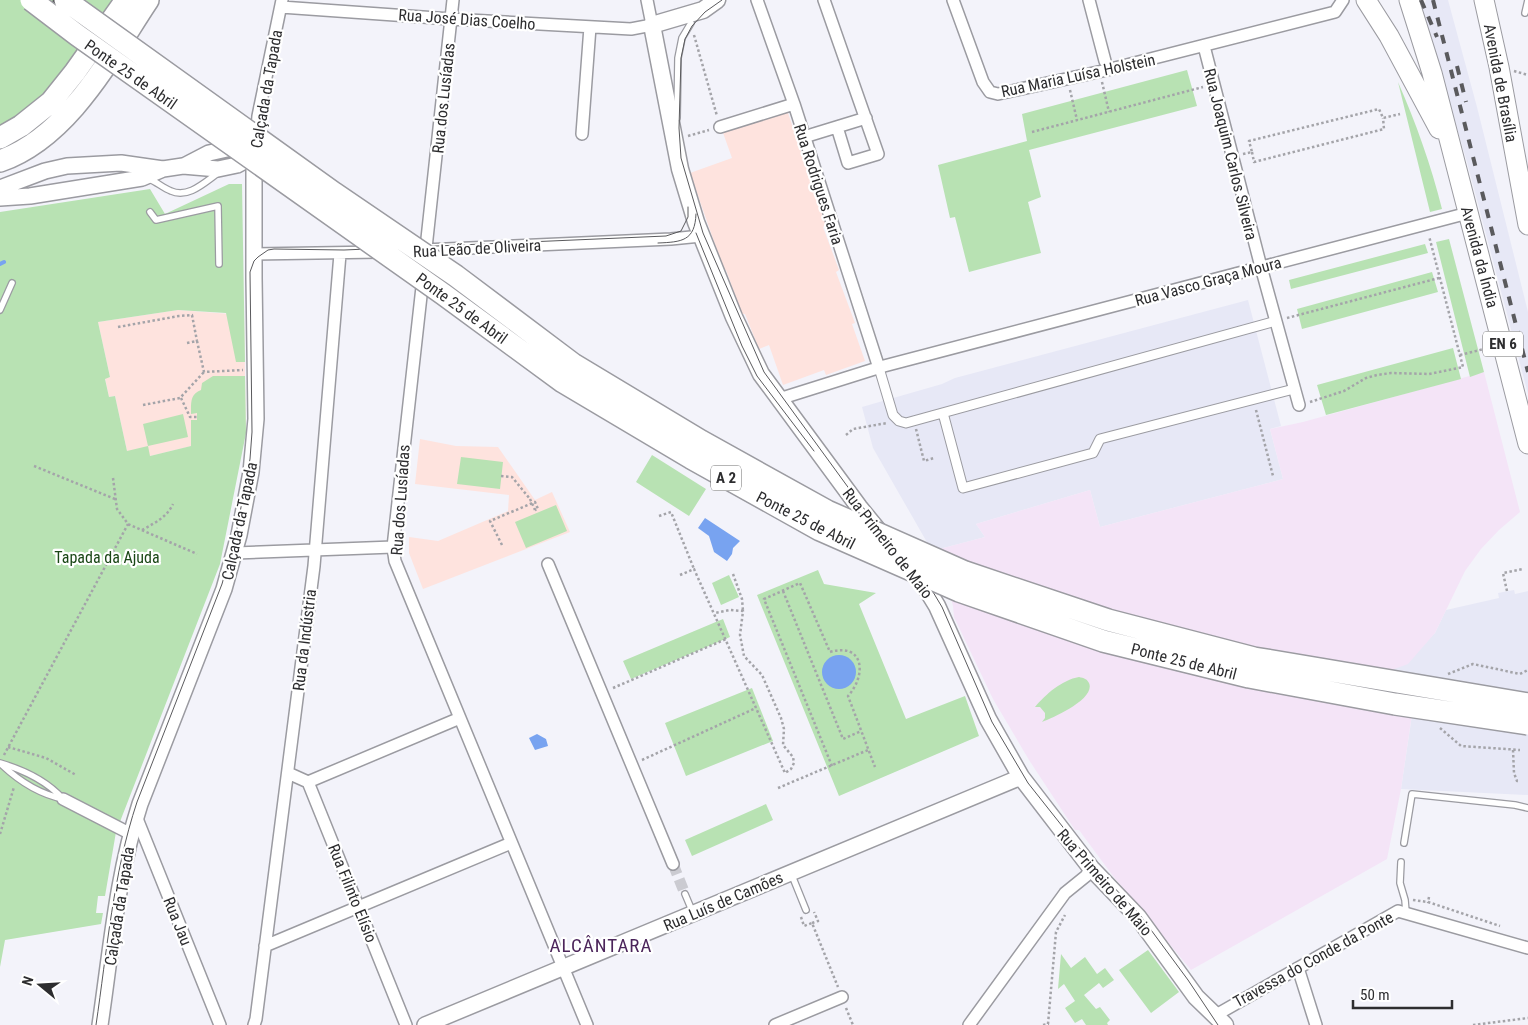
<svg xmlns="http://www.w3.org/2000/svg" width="1528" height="1025" font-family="'Roboto Condensed',sans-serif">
  <rect width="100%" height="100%" fill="#f3f3fa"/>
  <path fill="#e7e8f6" d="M1426,0h22l29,107 51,205v82l-61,-232 -45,-150z
    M1248,300l33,126 -11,3 13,50 -183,48 -10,-37 -114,34 9,13 -53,14 -59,-103 -11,-41 80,-23 13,-6z
    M1514,590l1,4 13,-3v204l-127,-6 11,-74 -28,-5 5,-39 46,-38 11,-23 53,-12 -1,-5z"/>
  <path fill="#f4e4f7" d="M1484,372l36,140 -21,18 -18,19 -16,22 -30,62 -27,31 -19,7 -4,39 27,4 -11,75 -14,70 -196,111 -78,-94 -34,-46h-4l-46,-70 -36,-61 -39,-82 -1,-11 -11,-39 -10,-16 53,-14 -9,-13 114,-34 10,37 183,-48 -13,-50 33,-7z"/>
  <path fill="#fee3de" d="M787,110l39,115 -3,2 16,43 -3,2 19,51 -3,1 13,37 -39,14 -2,-5 -41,15 -14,-40 -10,4 -14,-35h-3l-16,-44h-2l-34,-97 42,-15 -10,-28z
    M178,310l66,5 2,118 -96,23 -23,-5 -12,-55 -6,1 -4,-19 5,-1 -12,-55z
    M420,439l36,7 42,1 37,53 17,-8 18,40 -147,57 -14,-36v-16l29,4 70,-30 1,-16 -94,-11z"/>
  <path fill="#b8e2b3" d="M0,0h136l-81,111 -37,30 -18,8z
    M1187,70l10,36 -168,44 12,47 -13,5 13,51 -72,19 -14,-55 -5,1 -12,-53 89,-24 -5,-27z
    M1398,82c18,41 33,83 44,127l-12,3z
    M229,184h13l3,178h-9l-10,-49 -48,-3 -80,12 12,55 -5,2 4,18 6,-1 12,55 21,-5 -5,-22 40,-10 5,23 -40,9 2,10 41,-10v-26h6v-7l-6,1c0,-11 -1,-20 10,-24l1,-7 11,-7h32l1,57 -26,131 -104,268 -11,64h-7l-2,17h7l-2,11 -96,16 -5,27v-755l150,-23 15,25z
    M1449,239l35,133 -14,5 -34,-135z
    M1425,244l3,9 -137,36 -2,-9z
    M1432,272l6,20 -136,37 -5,-20z
    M1453,348l8,31 -135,36 -9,-30z
    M652,455l54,34 -17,27 -53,-34z
    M461,457l42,5 -3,27 -43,-5z
    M556,505l11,26 -41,17 -11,-26z
    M818,570l6,14 52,9 -17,11 47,115 59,-23 14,40 -140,60 -82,-201z
    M729,575l10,22 -18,8 -9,-22z
    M723,619l7,18 -99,42 -8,-18z
    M1079,677c5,1 8,2 10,6 7,16 -36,35 -47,39l3,-4v-5l-5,-6h-5c11,-13 27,-27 44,-30z
    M752,688l21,53 -87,35 -21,-53z
    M766,804l7,16 -81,36 -7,-16z
    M1148,950l31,42 -28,21 -32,-43z
    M1061,954l10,14 14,-11 12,17 8,-6 9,12 -11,8 -4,-5 -15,12 12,14 4,-2 10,13 -3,3 1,2h-22l-4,-6 -7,4 -10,-15 10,-7 -11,-17 -6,5z"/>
  <path fill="#78a3f0" d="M705,518l35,23 -7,7 -1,6 -5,7 -13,-9 -5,-16 -11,-8z
    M822 672a17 17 0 1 1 34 0a17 17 0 1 1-34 0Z
    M537,734l9,5 2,7 -13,4 -6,-12z"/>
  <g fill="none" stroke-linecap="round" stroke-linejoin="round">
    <path stroke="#78a3f0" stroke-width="4" d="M0,264l4,-2"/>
    <path stroke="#cbcbd1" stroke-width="11" stroke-dasharray="11 5.5" stroke-linecap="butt" d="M673,864l12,30"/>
    <g stroke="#9b9ba1" stroke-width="8">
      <path id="service" d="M1525,13l3,-13
        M677,118l1,-60 4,-20 9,-15
        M149,179c8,3 14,9 22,12 17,8 34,-9 47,-18
        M150,212l6,8 62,-14 1,58
        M0,310l12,-27
        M0,763c24,7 46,17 63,36
        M2,765c17,16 37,29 61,34
        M1404,843l8,-49 103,11 13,3
        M1401,862l-1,21 5,17 1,12
        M791,873l15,37
        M685,894l8,19"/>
    </g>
    <g stroke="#9b9ba1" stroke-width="11">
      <path id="pedestrian" d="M879,368l14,47 6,6 7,2 370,-102
        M943,413l20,75 130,-35 7,-14 194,-50"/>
    </g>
    <g stroke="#9b9ba1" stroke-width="14">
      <path id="minor" d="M757,0l37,104 85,264
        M824,0l54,154 -30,9 -11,-36
        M953,0l30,82 7,10 8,2 109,-24 228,-58 8,-12
        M1089,0l16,61
        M281,7l170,12 180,10 21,-4 -5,-25
        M1204,46l57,221 38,138
        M720,127l74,-23
        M582,134l8,-107
        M804,137l62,-19
        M256,139l2,-23 24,-116
        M423,250l248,-11 30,-3
        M254,254l125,-2
        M425,257l28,-257
        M423,278l-30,269 2,14 192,464
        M779,399l105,-33 584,-153
        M235,553l158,-6
        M548,564l125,300
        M288,773l20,9 98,243
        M308,782l152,-64
        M63,799l68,35
        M136,816l84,209
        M265,946l246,-103
        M1298,968l18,57
        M1216,1015l182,-104 130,37
        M254,1025l2,-6 58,-453 26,-312
        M775,1025l67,-28
        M969,1025l96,-132 21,-17 5,-8"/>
    </g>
    <g stroke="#9b9ba1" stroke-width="18">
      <path id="tertiary" d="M184,166l25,-13 27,-6 4,2
        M0,188l45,-17 22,-5 54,-3 42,6 20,-3 35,3 19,-4 17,-9
        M0,198l30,-2 112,-18 21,-9
        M100,1025c11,-74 17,-150 40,-221l84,-215 15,-54 12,-63 5,-53 -2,-141v-122
        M425,1025l596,-248"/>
    </g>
    <g stroke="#9b9ba1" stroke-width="19">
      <path id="secondary" d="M717,0l-14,10 -51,15 28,144 16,53 38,95 27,57 98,133 22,27
        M911,570l15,18 11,18 51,113 33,58 70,91 47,49 58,80 29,28"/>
    </g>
    <g stroke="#9b9ba1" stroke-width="21">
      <path id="primary" d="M1366,0l23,36 50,93
        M1409,0l23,73 96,371
        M1484,0l15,67 29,158"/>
    </g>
    <g stroke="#9b9ba1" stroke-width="24">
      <path id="motorway" d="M0,138l21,-12 30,-24 24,-30 51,-72
        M0,161c69,-24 110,-104 148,-161"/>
    </g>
    <path stroke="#a4a4a9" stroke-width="2.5" stroke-dasharray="2.5 2.5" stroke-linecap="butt" d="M694,35l23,81
      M1514,71l14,4
      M1102,82l7,30
      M1070,90l7,30
      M1032,132l171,-45
      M688,136l21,-6
      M1252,152l2,10 130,-33 -1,-11
      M1243,154l9,-2 -3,-11 130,-32 4,9 17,-4
      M1287,318l152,-40
      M118,327l61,-11 13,-1 5,26
      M187,343l10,-2 7,31 39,-2
      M1460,355l24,-6
      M181,398l9,19h7
      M1310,402l34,-11 22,-13 11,-3 14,-2 38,1 34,-7 -34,-131
      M143,405l37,-7 24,-26
      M1256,410l17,66
      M916,429l8,32 10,-3
      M846,435l7,-6 34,-6
      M34,466l81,33
      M501,476l11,1 18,22
      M113,478l4,31 11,15 69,30
      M659,516l12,-4 23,57
      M142,530c13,-7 25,-13 31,-26
      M502,545l-12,-24 45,-19 3,7 -3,1
      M733,574l9,25 1,12
      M680,575l14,-6 91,204 6,-4 3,-6 -1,-6 -10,-12 1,-16 -3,-11 -19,-43 -18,-19 -4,-21 3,-24 -13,-1 -15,3
      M783,591l60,148 18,-8
      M1507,591l-4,-18 20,-4
      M1448,674l25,-10 47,10 8,-4
      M613,688l113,-49
      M1440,728l21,18 59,4
      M8,747l38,11 30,17
      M1513,750l1,23 3,8h3
      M4,755l124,-231
      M642,760l114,-52
      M832,766l-68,-167 36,-16 30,69c34,-10 37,23 18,44l27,71
      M778,788l90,-38
      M0,834l14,-47
      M1429,897l-1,5 72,24
      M1413,900l15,2
      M801,917l3,9 8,-3 26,64
      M812,923l6,-2 -4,-9
      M846,1008l7,17
      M1043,1025l5,-1 8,-92 9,-17
      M1473,1025l55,-7"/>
    <use href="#service" stroke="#fff" stroke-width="5.5"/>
    <use href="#pedestrian" stroke="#fff" stroke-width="9"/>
    <use href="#minor" stroke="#fff" stroke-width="11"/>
    <use href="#tertiary" stroke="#fff" stroke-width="15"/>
    <use href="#secondary" stroke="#fff" stroke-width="16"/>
    <use href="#primary" stroke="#fff" stroke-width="19"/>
    <use href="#motorway" stroke="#fff" stroke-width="21"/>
    <path stroke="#5a5a5d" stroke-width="1" d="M722,0l-17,12 -13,14 -7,13 -4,19 -2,70 2,30 22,75 61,139 97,133 69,82 12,20 50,115 36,61 65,82 47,50 48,65 30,45
      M696,233l46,113 15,30 57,75
      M658,243c24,-1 37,-2 38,-29
      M96,1025c11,-74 17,-151 41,-223l85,-218 14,-50 14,-75 2,-27 -2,-160 4,-11 4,-4 10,-7 6,-1 70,1 322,-14 15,-5 7,-14v-10"/>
    <path stroke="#5a5a5d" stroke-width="4" stroke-dasharray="9 9" stroke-linecap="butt" d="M40,0l286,205 121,83 119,89 128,76 128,71 139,61 143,50 147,36 145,27 132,20
      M53,0l270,194
      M1421,0l16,37
      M1433,0l95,372
      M1457,66l9,36
      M348,211l104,70 118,88 128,77 127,71 138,60 143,50 147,36 275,47"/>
    <g stroke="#9b9ba1" stroke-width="24" stroke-linecap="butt">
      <path id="motorway-bridge" d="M31,0l46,35 366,259 120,88 128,76 129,72 139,61 144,50 146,36 146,27 133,20
        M65,0l269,193 122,83 117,88 128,77 126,70 138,61 143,48 146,38 274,46"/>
    </g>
    <path stroke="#a4a4a9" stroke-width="2.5" stroke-dasharray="2.5 2.5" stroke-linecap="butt" d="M530,499l5,11"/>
    <use href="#motorway-bridge" stroke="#fff" stroke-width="21"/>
  </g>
  <g text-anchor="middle" stroke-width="4.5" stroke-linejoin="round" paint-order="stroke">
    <g fill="#fff" stroke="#6c6c6d" stroke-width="1">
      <rect x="1483" y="331.5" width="40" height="25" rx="4"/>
      <rect x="711" y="465.5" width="30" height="25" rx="4"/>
    </g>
    <g font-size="15" font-weight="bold" fill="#2d2d2f">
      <text x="1503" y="349">EN 6</text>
      <text x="726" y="483">A 2</text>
    </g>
    <g font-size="16" fill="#2d2d2f" stroke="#fff">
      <text transform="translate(467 19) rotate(4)" y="6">Rua José Dias Coelho</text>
      <text transform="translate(131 74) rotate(35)" y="6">Ponte 25 de Abril</text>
      <text transform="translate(1078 75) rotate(-12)" y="6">Rua Maria Luísa Holstein</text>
      <text transform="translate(1501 83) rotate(79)" y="6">Avenida de Brasília</text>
      <text transform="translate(266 89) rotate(-80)" y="6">Calçada da Tapada</text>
      <text transform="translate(443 98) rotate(-84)" y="6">Rua dos Lusíadas</text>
      <text transform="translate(1231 154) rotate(76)" y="6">Rua Joaquim Carlos Silveira</text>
      <text transform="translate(819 184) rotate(72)" y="6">Rua Rodrigues Faria</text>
      <text transform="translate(477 248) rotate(-3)" y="6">Rua Leão de Oliveira</text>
      <text transform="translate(1480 257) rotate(75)" y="6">Avenida da Índia</text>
      <text transform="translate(1208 281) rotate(-15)" y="6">Rua Vasco Graça Moura</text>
      <text transform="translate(462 308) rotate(36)" y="6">Ponte 25 de Abril</text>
      <text transform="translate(400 500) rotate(-86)" y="6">Rua dos Lusíadas</text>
      <text transform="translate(806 520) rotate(27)" y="6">Ponte 25 de Abril</text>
      <text transform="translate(239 521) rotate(-78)" y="6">Calçada da Tapada</text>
      <text transform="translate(888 543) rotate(52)" y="6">Rua Primeiro de Maio</text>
      <text transform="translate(304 640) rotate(-83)" y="6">Rua da Indústria</text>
      <text transform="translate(1184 661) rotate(14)" y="6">Ponte 25 de Abril</text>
      <text transform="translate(1105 882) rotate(49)" y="6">Rua Primeiro de Maio</text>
      <text transform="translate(353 893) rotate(68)" y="6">Rua Filinto Elísio</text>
      <text transform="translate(723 901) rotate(-23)" y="6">Rua Luís de Camões</text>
      <text transform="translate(119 906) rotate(-81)" y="6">Calçada da Tapada</text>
      <text transform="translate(178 921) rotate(68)" y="6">Rua Jau</text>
      <text transform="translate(1313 959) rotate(-29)" y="6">Travessa do Conde da Ponte</text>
    </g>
    <g font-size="16" fill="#1a4716" stroke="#fff">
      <text x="107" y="563">Tapada da Ajuda</text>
    </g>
    <g font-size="19" letter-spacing="1" fill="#4b245a" stroke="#fff">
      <text x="601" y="952">ALCÂNTARA</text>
    </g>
  </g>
  <g transform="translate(40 985) rotate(288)" stroke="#ffffff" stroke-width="4" paint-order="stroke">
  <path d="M0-4L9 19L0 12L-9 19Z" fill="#2d2d2f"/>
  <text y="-8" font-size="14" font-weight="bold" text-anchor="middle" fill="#2d2d2f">N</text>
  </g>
  <path d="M1353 1000v8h99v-8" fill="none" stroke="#2d2d2f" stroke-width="2.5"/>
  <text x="1360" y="1000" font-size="15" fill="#2d2d2f" stroke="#ffffff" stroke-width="4" paint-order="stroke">50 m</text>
</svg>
